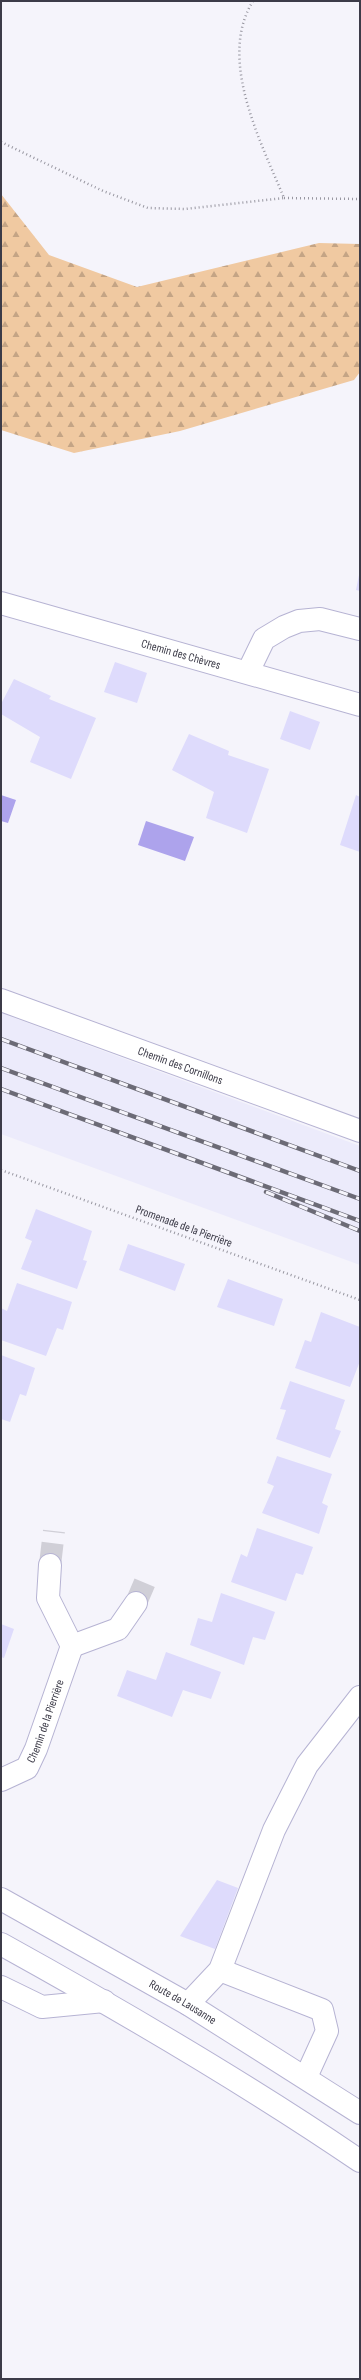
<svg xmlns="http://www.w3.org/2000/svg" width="361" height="2380" font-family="'Sofia Sans Condensed',sans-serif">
  <defs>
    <pattern id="forest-firs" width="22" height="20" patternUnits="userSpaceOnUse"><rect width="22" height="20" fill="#f0c9a1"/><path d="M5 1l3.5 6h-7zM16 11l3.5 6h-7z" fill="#c4a485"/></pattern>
  </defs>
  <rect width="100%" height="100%" fill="#f5f4fb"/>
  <path fill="#ecebfb" d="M1,1013l359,133v119l-359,-131z"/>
  <path fill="url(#forest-firs)" d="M1,194l48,61 88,32 182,-44 41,1v128l-6,8 -174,51 -106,22 -73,-23z"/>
  <path fill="#ada3ec" d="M1,795l15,5 -8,23 -7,-2z
    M146,821l48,16 -9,24 -47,-16z"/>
  <path fill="#dedbfc" d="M359,575h1v16l-4,-1z
    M115,662l32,11 -10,30 -33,-11z
    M14,679l37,17 -2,3 47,19 -25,61 -41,-17 10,-25 -39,-23v-10z
    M290,711l30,11 -10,28 -30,-11z
    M189,734l40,17 -1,4 41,14 -22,64 -41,-15 8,-26 -42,-22z
    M356,795l4,2v55l-20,-7z
    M36,1209l56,22 -9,29 4,1 -10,28 -56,-20 11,-28 -7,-3z
    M128,1244l57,20 -10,27 -56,-21z
    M228,1279l55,20 -9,27 -57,-19z
    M17,1283l55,19 -9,28 -6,-2 -11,28 -45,-16v-32l6,3z
    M321,1312l39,15v34l-10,26 -55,-19 10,-28 6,2z
    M1,1355l34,13 -9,28 -6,-2 -10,28 -9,-3z
    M290,1381l55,19 -10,29 6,2 -11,27 -54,-19 10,-29 -6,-1z
    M277,1456l55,18 -10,29 6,3 -9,28 -57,-21 12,-27 -7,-3z
    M257,1528l56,19 -10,28 -7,-2 -10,28 -55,-19 10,-28 6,3z
    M221,1593l54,19 -10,28 -12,-3 -9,28 -54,-20 8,-27 14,4z
    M1,1624l13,5 -10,29 -3,-1z
    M166,1652l55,20 -10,27 -28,-9 -11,27 -55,-21 10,-26 29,10z
    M217,1880l21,8 -23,61 -35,-13z"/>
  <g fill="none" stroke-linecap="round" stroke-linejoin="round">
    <path stroke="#d0cfd7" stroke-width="22" stroke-dasharray="22 11" stroke-linecap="butt" d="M50,1565l4,-34
      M136,1603l12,-28"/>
    <g stroke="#b6b3d3" stroke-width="24">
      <g id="minor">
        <path id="s1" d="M1,603l359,102"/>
        <path d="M248,672l16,-33 20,-12 15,-6 21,-2 40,10"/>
        <path id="s2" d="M1,1000l359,131"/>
        <path d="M72,1646l46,-17 18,-26"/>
        <path id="s3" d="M1,1780l26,-12 9,-19 36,-103 -24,-48 2,-33"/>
        <path d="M220,1970l102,40 5,21 -21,46"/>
        <path d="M1,1987l41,20 62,-6"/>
        <path d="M188,2004l32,-34 54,-140 33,-65 53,-68"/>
      </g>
    </g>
    <g stroke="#b6b3d3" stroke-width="24">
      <g id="major">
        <path id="s4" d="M1,1899l187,105 172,109"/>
        <path d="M1,1944c123,68 243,138 359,217"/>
      </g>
    </g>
    <path stroke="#9897a1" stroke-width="2.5" stroke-dasharray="1 3" stroke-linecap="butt" d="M1,142l102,49 45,17 37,1 99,-11c-23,-56 -67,-139 -31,-197
      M284,198l76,1
      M1,1170l359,130"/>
    <use href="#minor" stroke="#fff" stroke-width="22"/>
    <use href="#major" stroke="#fff" stroke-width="22"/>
    <g stroke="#6c6b76" stroke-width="4.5">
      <path id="rail" d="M1,1039l359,132
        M1,1068l359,131
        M1,1089l359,132
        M266,1192l94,39"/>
    </g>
    <use href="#rail" stroke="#f5f4fb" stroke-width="3" stroke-dasharray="9" stroke-linecap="butt"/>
  </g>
  <g text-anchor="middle" stroke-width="3" stroke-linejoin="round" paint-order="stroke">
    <g font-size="12" fill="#3c3b48" stroke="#f5f4fb">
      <text dy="4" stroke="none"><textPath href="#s1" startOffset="187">Chemin des Chèvres</textPath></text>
      <text dy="4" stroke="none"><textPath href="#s2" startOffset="191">Chemin des Cornillons</textPath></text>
      <text transform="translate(184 1226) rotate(20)" y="4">Promenade de la Pierrière</text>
      <text dy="4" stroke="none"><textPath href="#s3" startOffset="79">Chemin de la Pierrière</textPath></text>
      <text dy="4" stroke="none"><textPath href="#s4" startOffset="209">Route de Lausanne</textPath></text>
    </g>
  </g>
  <rect width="361" height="2380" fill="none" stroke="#3c3b48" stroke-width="4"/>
</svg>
